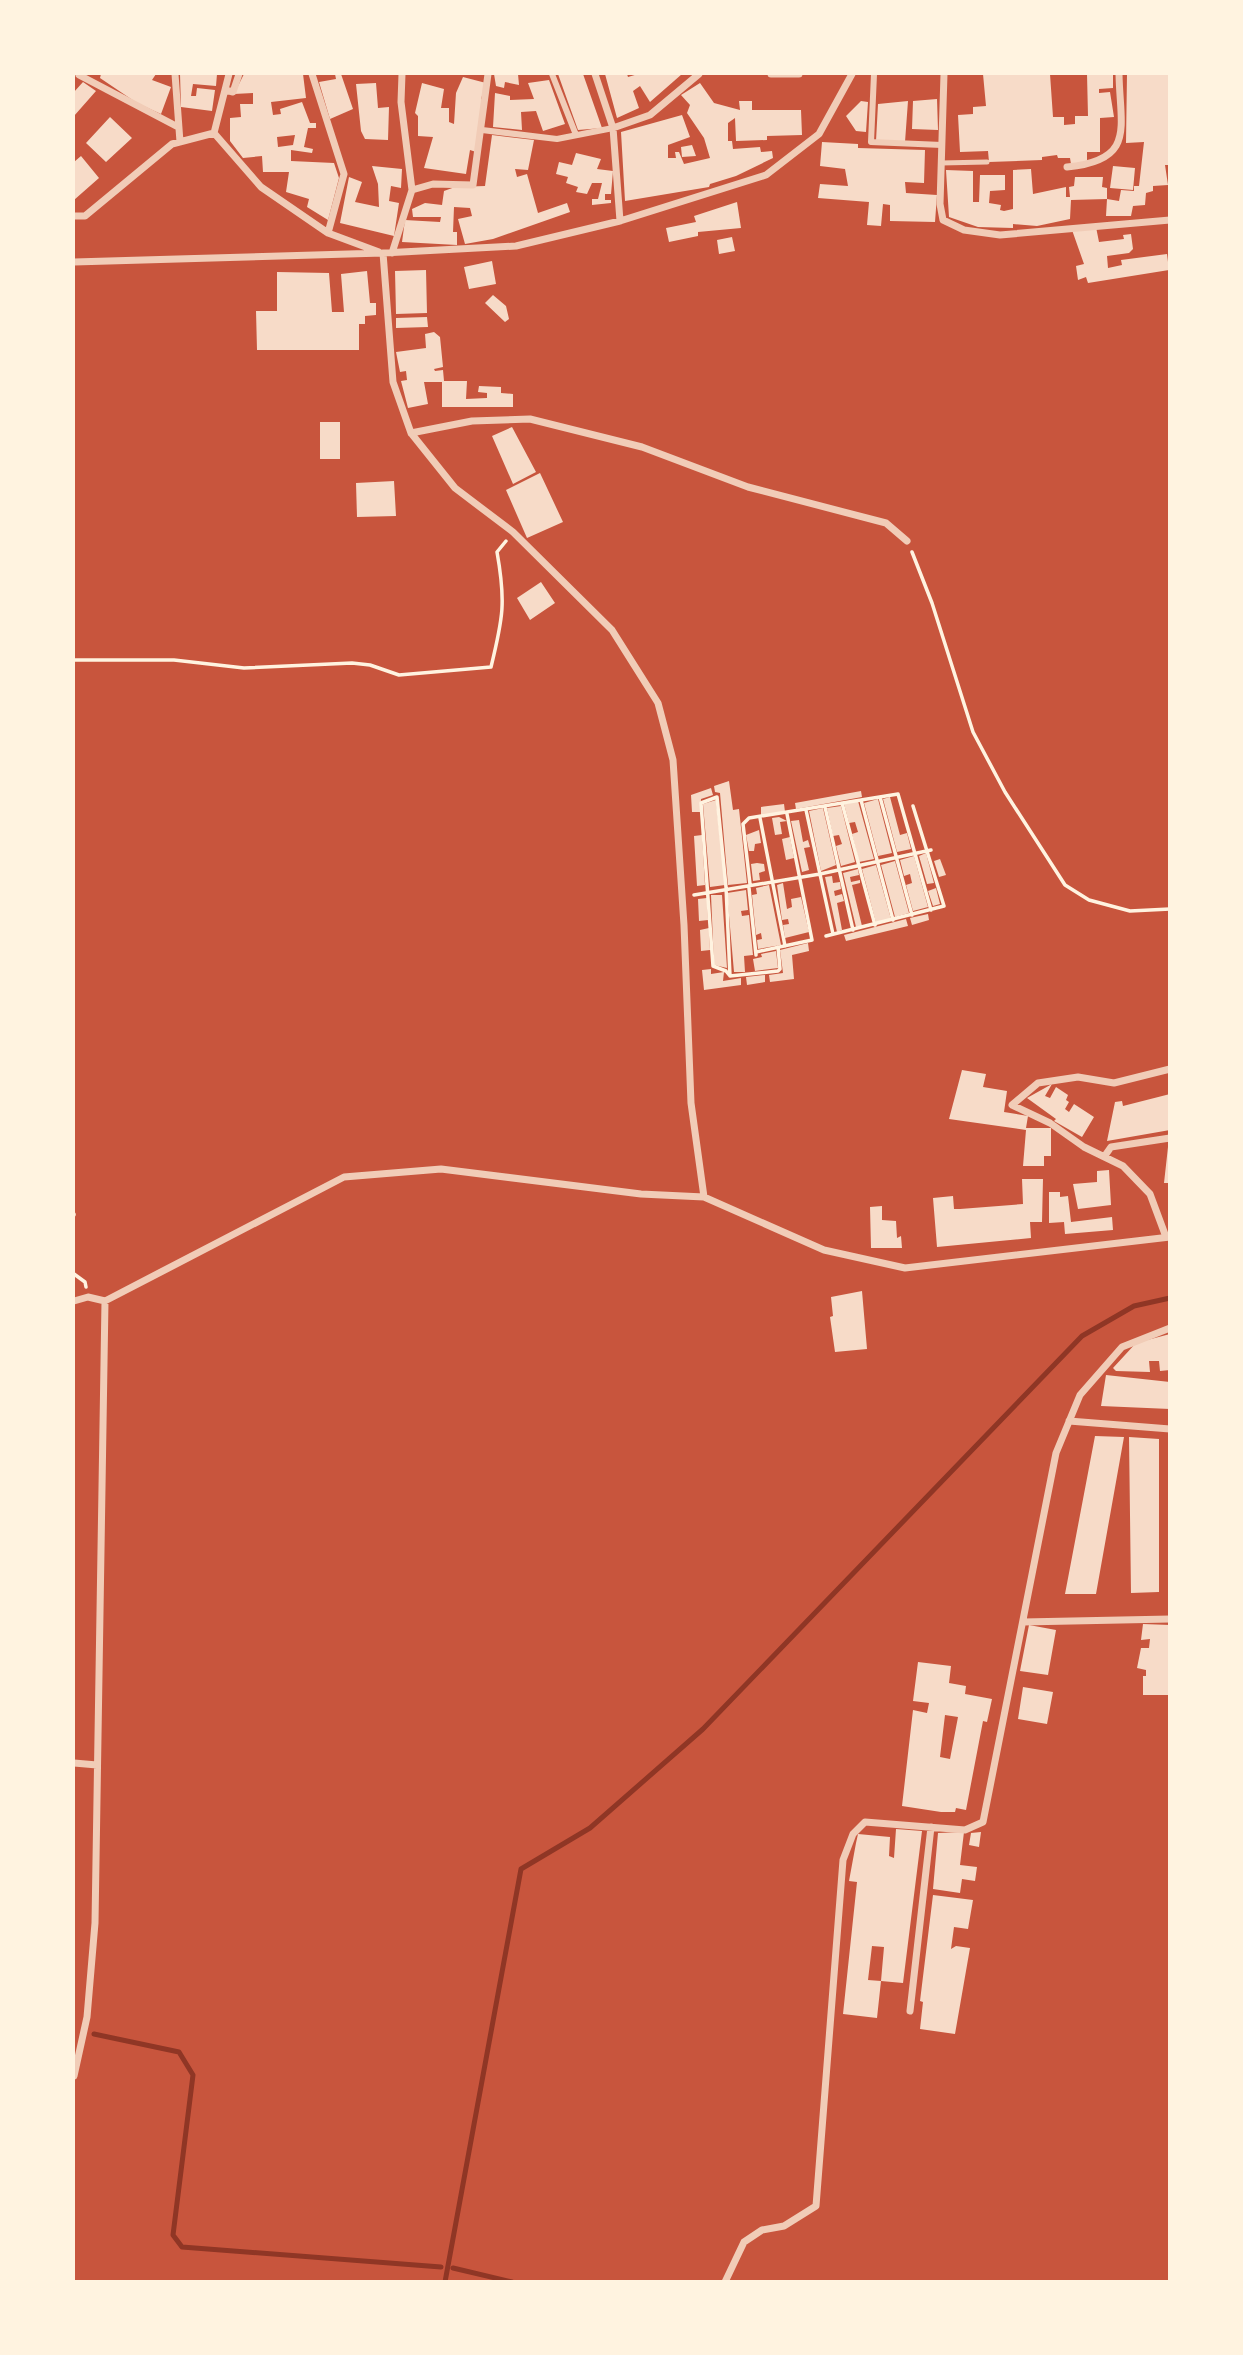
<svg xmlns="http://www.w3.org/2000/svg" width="1243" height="2355" font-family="'Fira Sans',sans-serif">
  <rect width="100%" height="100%" fill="#c8553d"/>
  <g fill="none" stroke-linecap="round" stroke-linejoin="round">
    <path stroke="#8f3625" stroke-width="5" d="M94,2034l85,18 14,23 -20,160 9,12 259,20
      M453,2268l59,14
      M445,2282l76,-413 69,-41 113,-99 379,-393 52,-30 36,-8"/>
  </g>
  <path fill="#f7dbc8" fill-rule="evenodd" d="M101,74h55l-4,6 19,7 -10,27 -24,-11 -37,-25z
    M180,74h37l-1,12 -23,-2 -2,12h5l1,-8 18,2 -3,21 -31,-4z
    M244,74h59l3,24 -35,4 2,13 8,-1 -1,-5 22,-7 8,21h6v5h-8l-4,19 9,2 -1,4 -21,-3v11l43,2 5,15 -11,42 -21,-13 2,-8 -23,-7 3,-20h-26l-1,-16 -19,2 -13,-17v-23l11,-1 -1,-13h13v-11l-19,1zM295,135l-2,10 -15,2 -1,-10z
    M335,74h6l12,35 -23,10 -11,-37 17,-3z
    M494,74h24l1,11 -14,-3 -1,6 -8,-2z
    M558,74h25l19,54 -24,2z
    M605,74h22l1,3 10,-3h44l-32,28 -10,-16 -7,5 6,17 -22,10z
    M983,74h67l3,43h11v8l11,-1v-8h13l-1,-42h26v14l-14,1v4l11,-1 4,25 -14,1v34h-13v11l-16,1 -1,-6h-12l-1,-3 -15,2v3l-53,2 -1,-11 -28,1 -2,-37 15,-1v-7l13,-1z
    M1127,74h43l-1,91h-4l3,20 -15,1v5l-7,2 -1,12 -12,1 -2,10h-25l1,-17 -36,1 -1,19 -33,7 -24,-2v4l-35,-1 -29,-10 -3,-47 27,1v31h6l1,-27h25v15l-15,1 -1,12 12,2 -1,5 4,1 9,-2v-39l18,-1 2,25 33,-7v10h4l-1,-10 5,-1 1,-9h28l-1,10 5,1v11l12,2 2,-11 13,1v-5h5l5,-44 -18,1z
    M463,77l23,6 -5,16v30l-5,23 -6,-2 -4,24 -42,-6 9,-31 -15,-1v-20l-3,-3 7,-30 22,6 -3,19h8v14l5,2 2,-31z
    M549,80l16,44 -22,7 -7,-20 -15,1 1,18 -29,-3 2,-34 15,3v4l24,-1 -6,-16z
    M83,82l13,9 -22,25v-24z
    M376,83l2,25 11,-1 -1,33 -23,-1 -4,-8 -5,-47z
    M700,83l14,20 26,7 -1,-9h13v9h49l1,25 -35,1v4l-31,1 -1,-23 -7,5v18h4l1,8 27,-2 1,5 11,-1 1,7 -37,18 -26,8 -1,3 -84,14 -4,-69 61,-17 8,22 -22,8v13h8l-1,-6h4l5,12 26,-6 -6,-20 -17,-25 3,-8 -9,-10z
    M937,99l1,31 -26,-1 1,-28z
    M861,101l7,1 -2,30 -10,-1 -10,-15z
    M908,101l-3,41 -29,-1 2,-37z
    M110,117l22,21 -26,24 -20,-19z
    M492,135l42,5 -6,30 -13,-1 2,8 10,-3 11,39 29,-10 3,9 -77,27 -28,5 -7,-25 14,-3 -2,-8 -16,-1 -1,25h4v13l-55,-3 3,-22 35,2 1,-5h-28l-1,-8 13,-6 17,2 2,-14 11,-4 30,-1z
    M822,142l36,2v4l67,2 -1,33 -19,-1 1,11 31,2 -2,27 -45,-1v-16l-7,-1 -2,22 -14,-1 2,-23 -51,-4 2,-14 28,2 -3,-17 -25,-3z
    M692,145l4,11 -14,1 -1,-10z
    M576,153l25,6 -4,10 16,2 -2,23h-6v6h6v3l-19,2v-6h6l4,-16h-10l-5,11 -11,-2 2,-5 -12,-4 2,-6 -12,-3 3,-12 13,3z
    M81,156l18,22 -25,22v-38z
    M372,166l30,3 -1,19 -10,-2 -2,15 10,2 -5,33 -54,-13 9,-46 13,5 -7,20 24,5 -1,-23z
    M1113,166l22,2 -2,22 -23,-2z
    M737,202l4,26 -43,4v4l-29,6 -3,-14 30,-6 -2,-6z
    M1096,227l3,15 25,-3 -1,-4 8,-1 2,15 -4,4 -22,3 1,12 14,-3 -1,-5 46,-6 2,16 -81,13 -2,-6 -8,3 -2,-14 8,-2 -12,-34z
    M732,237l3,14 -16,3 -2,-14z
    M492,261l4,23 -27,5 -5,-22z
    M426,270l1,43 -31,1 -1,-43z
    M367,271l3,32h6v12l-11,1v8h-6v26h-102l-1,-39h21v-39l52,1 3,39h12l-3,-38z
    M493,295l13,11 3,13 -4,3 -20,-19z
    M427,317l1,10 -32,1v-10z
    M434,332l6,5 3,30 -9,2 1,2 8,-1 1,11h23l-1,18 21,-1v-5l-9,-1 1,-6 22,1v6l12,1v13h-71v-25h-18l4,22 -20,4 -7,-27 6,-1 -1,-9 -6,1 -4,-20 30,-4 -1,-14z
    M320,422h20v37h-20z
    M512,427l24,45 -23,12 -21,-48z
    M540,473l23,49 -36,16 -21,-48z
    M394,481l2,35 -39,1 -1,-34z
    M541,582l14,21 -25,17 -13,-22z
    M729,781l4,29 6,-1 8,74 -19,2 -8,-92 -5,-1 -1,-6z
    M711,788l2,7 -12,4 -1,13h-8l-1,-17z
    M861,791l1,6 -66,12 -1,-6z
    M890,797l10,38 7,-2 4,16 -14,3 -14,-53z
    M878,799l14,54 -14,3 -14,-53z
    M716,800l9,85 -15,2 -7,-83z
    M858,801l16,58 -15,3 -7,-28 6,-2 -3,-10 -6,1 -5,-19z
    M784,804l1,8 -24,3v-8z
    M841,806l14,56 -14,4 -5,-20 6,-2 -3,-9 -6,1 -6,-28z
    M823,808l13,57 -15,6 -12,-60z
    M779,817l8,4 -7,1 2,12 -7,1 -3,-17z
    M799,820l4,22 5,-2 2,7 -6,1 5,22 -7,2 -11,-51z
    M759,830l2,13 -6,1 -1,7h-5l-3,-16z
    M702,835l3,50 -8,1 -3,-50z
    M790,837l4,21 -8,2 -4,-21z
    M926,853l8,30 -7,1 -8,-28z
    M914,856l14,51 -15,4 -7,-26 6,-2 -2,-9 -6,2 -4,-16z
    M940,859l6,16 -7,2 -5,-16z
    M895,861l14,52 -14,4 -14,-52z
    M757,863l7,1 1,7 -6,2 1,7 -7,1 -2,-17z
    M876,865l15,54 -15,4 -14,-54z
    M858,869l1,6 -9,2 1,5 9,-2v3l-8,2 10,41 -6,1 -13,-54z
    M832,876l1,7 7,-1 1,7 -7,2 1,5 7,-2 2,7 -7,2 5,27 -5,2 -12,-55z
    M783,883l4,26 5,-2 -1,-8 10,-2 8,35 -24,6 -2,-13 6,-1 -1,-5 -6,1 -5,-35z
    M769,885l12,60 -23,4 -1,-9 5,-1 -1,-6 -5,2 -4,-40 5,-1 -1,-6z
    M936,888l4,16 -7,2 -5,-15z
    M746,890l2,20 -7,1 1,5 7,-1 4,40 -9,1 1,16h-11l-7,-79z
    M711,895h11l5,73 -13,-3z
    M707,898l1,22 -9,1 -1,-22z
    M928,914l1,6 -17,5 -2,-7z
    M906,919l2,7 -62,15 -2,-6z
    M709,928l1,22 -9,1 -1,-21z
    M808,943l1,8 -17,4 2,24 -24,3 -1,-7 14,-2 -3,-23z
    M776,951l2,17 -23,3 -2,-12 9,-2 -1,-3z
    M711,969v5l13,-2 -1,9 18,-3v7l-37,5 -2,-20z
    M765,975v7l-18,3 -1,-8z
    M962,1070l24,4 -3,13 24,4 -3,21 24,4 -2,12h25v28h-7v10h-21l3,-36 -77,-11z
    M1052,1084l-7,12 5,2 6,-11 12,8 -2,5 3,2 -4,7 4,3 5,-8 20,13 -12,20 -28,-16 2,-2 -29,-21z
    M1170,1094v36l-63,11 8,-39 7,-1 1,5z
    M1168,1147h2v36h-6z
    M1109,1170l2,35 -33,4 -5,-25 24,-2v-11z
    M1022,1179h21l-1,43h-12l1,16 -94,9 -4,-49 20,-2 1,13h6l63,-5z
    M1049,1192h11v5l8,-1 3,26 41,-5 1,13 -48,4 -1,-12 -15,1z
    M882,1206v14l14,1 1,17 4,-2 1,12h-31l-1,-41z
    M862,1291l5,58 -32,3 -5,-35 3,-1 -2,-19z
    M1170,1334v36l-10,1 -1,-10h-10l1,11 -34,-1 -3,-3 23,-25z
    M1106,1375l64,7v27l-69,-3z
    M1095,1436l29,1 -28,157h-31z
    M1129,1437l30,2v153l-28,1z
    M1143,1624l27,1v70h-27v-19h3v-6l-9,-2 4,-20h8l1,-9 -9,1z
    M1029,1625l27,5 -8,45 -28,-4z
    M918,1662l33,4 -2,17 17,3 -1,8 27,5 -5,23 -4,-1 -17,89 -10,-2 -1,4h-14l-39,-6 11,-96 14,3 2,-10 -16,-2zM945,1715l13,2 -8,42 -10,-2z
    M1023,1687l30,5 -6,32 -29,-5z
    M896,1829l26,2 -19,152 -22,-2 3,-34 -12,-1 -4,34 13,1 -4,37 -34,-4 14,-132 -8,-1 7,-38 2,-9 32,3 -1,19 5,2z
    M964,1832l-4,33 17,2 -2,14 -13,-2 -2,14 -27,-4 5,-56z
    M981,1832l-2,15 -10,-2 2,-12z
    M933,1895l40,5 -5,29 -14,-2 -3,22 5,-3 14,2 -15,86 -35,-5 3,-27 -3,-1z"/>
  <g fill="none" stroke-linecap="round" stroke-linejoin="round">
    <path stroke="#fff3e0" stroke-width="3.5" d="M912,552l20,51 41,129 32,60 60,93 24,15 41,11 40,-2
      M74,660h100l70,8 108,-5 18,2 29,10 92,-8c12,-49 15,-65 6,-115l9,-11
      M880,797l32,118
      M861,800l32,120
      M842,803l33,122
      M825,807l28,123
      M806,810l27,124
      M760,818l25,128
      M750,884l-7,-60 6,-6 149,-24 33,116
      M749,888l7,67
      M694,895l126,-21 111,-24
      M826,936l118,-30 -31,-100
      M756,952l56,-12 -25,-126
      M730,976l-4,-89 -9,-90 -16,6 12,163 13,5 4,5 48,-5 2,-2 -2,-22
      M74,1214v1
      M74,1274l11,8 1,5"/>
    <path stroke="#f1ccb7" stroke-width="5" d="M941,163l46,-1"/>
    <path stroke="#f1ccb7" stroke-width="6" d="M552,74l24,61
      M874,74l-3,68 71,3
      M482,130l75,9 56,-11"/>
    <path stroke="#f1ccb7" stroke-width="7" d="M175,74l5,68
      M229,74l-15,59 47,54 67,46 51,19
      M312,74l32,100 -16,59
      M402,74l-1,28 11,88
      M595,74l18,54 7,93
      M771,74h28
      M944,74l-4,130 3,16 21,10 36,5 170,-15
      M79,75l99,52
      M225,90l8,2 6,-18
      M613,128l37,-13 49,-41
      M1067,167c69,-7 53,-39 52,-93
      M74,216h11l87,-72 42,-11
      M383,253l10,129 18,51 44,55 58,44 99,98 46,73 15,57 11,165 7,178 13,94
      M392,253l20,-63 21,-6 40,1 15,-111
      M74,262l309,-9 133,-7 104,-25 146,-46 53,-41 33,-60
      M411,433l61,-12 58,-2 112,28 106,40 138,36 21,18
      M1104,1157l7,-10 59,-9
      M1166,1237l-16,-43 -27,-28 -39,-19 -34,-24 -38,-18 26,-22 40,-6 36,6 56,-14
      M74,1301l14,-4 17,4 239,-124 97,-8 200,25 63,3 120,53 81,18 265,-31
      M1069,1421l101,8
      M1023,1622l147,-3
      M74,1763l23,2
      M910,2011l21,-184
      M74,2076l13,-59 8,-94 10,-622
      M725,2282l19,-40 18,-12 22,-4 32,-20 27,-346 10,-26 12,-12 100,8 18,-8 73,-369 24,-58 42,-48 48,-19"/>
  </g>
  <rect width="1243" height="2355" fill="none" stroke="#fff3e0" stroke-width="150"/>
</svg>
